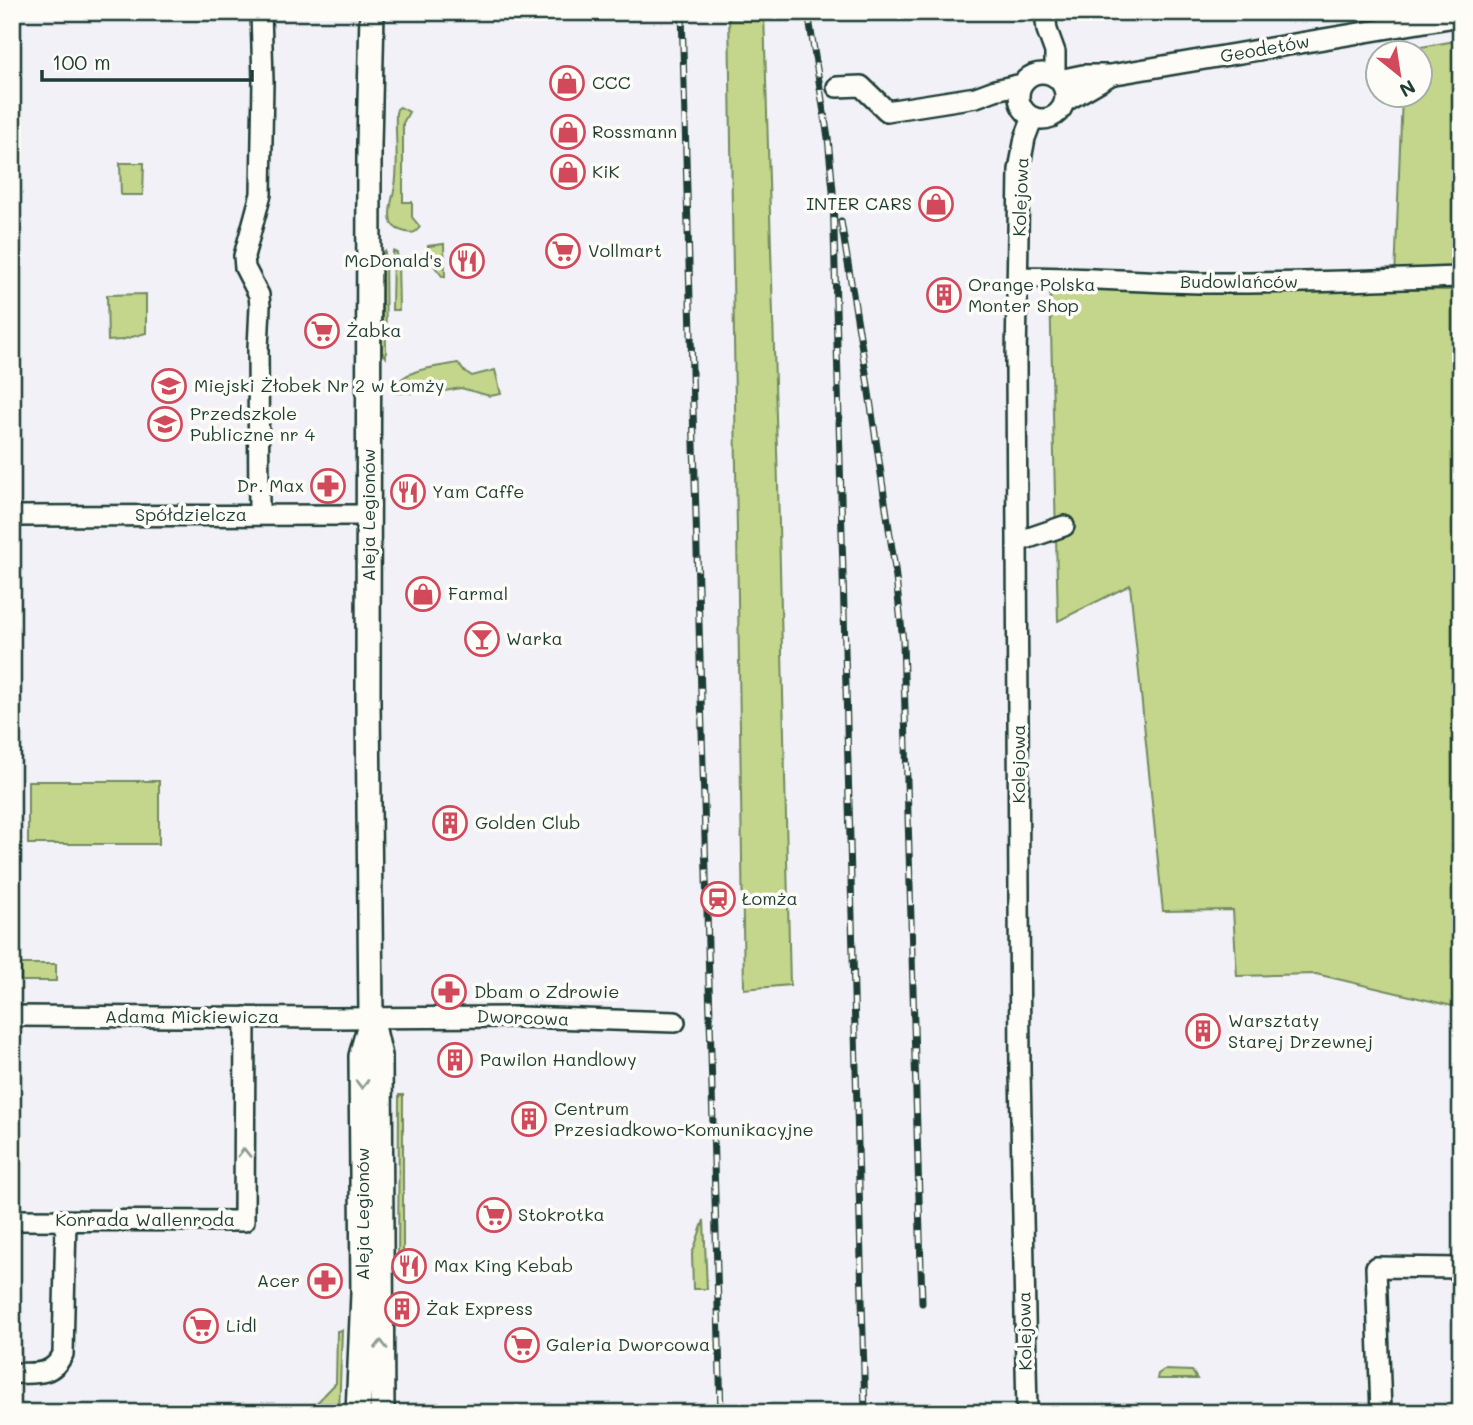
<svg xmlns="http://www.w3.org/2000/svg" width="1473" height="1425" font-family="Mali,sans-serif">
  <rect width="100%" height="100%" fill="#f1f1f7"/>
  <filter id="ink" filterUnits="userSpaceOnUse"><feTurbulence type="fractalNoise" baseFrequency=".0143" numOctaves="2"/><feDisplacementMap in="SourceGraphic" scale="14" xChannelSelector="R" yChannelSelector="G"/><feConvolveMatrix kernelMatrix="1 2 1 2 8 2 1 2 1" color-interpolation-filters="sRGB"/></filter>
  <g filter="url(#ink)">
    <path fill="#c4d68b" stroke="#728a60" stroke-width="2" d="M729,12h35l14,472 12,501 -46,4z
      M1461,40v229l-66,10 7,-184 18,-1v-42h-16v-2z
      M400,107l9,5 -6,11v79h9v15l8,10c-4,5 -6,7 -14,5 -5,-1 -11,-3 -14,-8 -5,-9 1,-28 3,-38 4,-23 0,-49 1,-73l1,-4z
      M120,163h24l-1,32h-22z
      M444,244v1l1,32 -3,-1 -14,-18v-12z
      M385,250l1,107 -4,-5v-95z
      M393,251l4,2 1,6 1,51h-7z
      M1050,288l411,2v718l-145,-34 -79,2 -4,-66 -70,1 -33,-326 -72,36z
      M146,294v39l-25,7 -13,1 -1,-46z
      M458,363l5,7 9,6 23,-6 6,24 -11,2 -29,-8 -22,4 -43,1 -2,-6c14,-20 42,-19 64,-24z
      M28,781h131v63h-131z
      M21,964h35v17h-35z
      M399,1095h4v179l-5,-1z
      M704,1220l3,69h-14l-1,-35z
      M342,1330l-3,83h-32l29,-30 1,-52z
      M1164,1370l28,1 5,8h-40l1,-5z"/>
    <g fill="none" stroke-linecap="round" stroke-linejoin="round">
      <g stroke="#1f3d34" stroke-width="24">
        <path id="minor" d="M1045,12l2,18 8,22v25
          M1019 96a23 23 0 1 1 46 0a23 23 0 1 1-46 0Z
          M1059,80l24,-5h27l351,-59
          M837,87l24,-1 26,25 89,-14 19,-7 27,-6
          M1064,102l45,-26
          M1018,277c61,0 121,5 181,6 87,1 175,-3 262,-6
          M259,515l-1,-167 2,-42 -1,-11 -14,-27 -1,-12 17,-62 2,-113 -2,-69
          M12,516l357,-1
          M1017,542l47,-16
          M12,1016l321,2 186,-1 156,5
          M12,1220l232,1 1,-204
          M12,1373c22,0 40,4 51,-19l3,-134
          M1027,1413l-7,-343 -4,-707 3,-193 6,-32 8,-21
          M1381,1413l-5,-146 85,1"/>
      </g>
      <g stroke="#1f3d34" stroke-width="28">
        <path id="major" d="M372,12l-3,133 -1,557 3,315 9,39 2,357
          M358,1413l5,-120 -2,-237 10,-36"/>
      </g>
      <use href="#minor" stroke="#fdfcf7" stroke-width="19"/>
      <use href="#major" stroke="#fdfcf7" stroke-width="23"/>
      <g stroke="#1f3d34" stroke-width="7">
        <path id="rail" d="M682,12l39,1401
          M808,12l20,126 5,53 32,1222
          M841,221l26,158 28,190 8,72 19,662"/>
      </g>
      <use href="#rail" stroke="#fdfcf7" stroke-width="4.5" stroke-dasharray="13" stroke-linecap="butt"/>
    </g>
    <defs><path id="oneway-chevron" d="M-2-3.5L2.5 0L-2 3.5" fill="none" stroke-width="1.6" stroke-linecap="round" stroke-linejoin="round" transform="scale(1.75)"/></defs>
    <g stroke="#8e9c96">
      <use href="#oneway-chevron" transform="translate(362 1084) rotate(89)"/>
      <use href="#oneway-chevron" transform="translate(244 1153) rotate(-90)"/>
      <use href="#oneway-chevron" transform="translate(381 1345) rotate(-90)"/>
    </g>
  </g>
  <defs>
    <g id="shop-ring" transform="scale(1.75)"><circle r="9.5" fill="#fdfcf7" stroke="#d1495b" stroke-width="1.5"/><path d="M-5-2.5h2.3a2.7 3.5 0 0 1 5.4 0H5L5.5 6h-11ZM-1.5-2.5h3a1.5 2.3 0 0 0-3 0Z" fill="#d1495b"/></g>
    <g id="supermarket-ring" transform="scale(1.75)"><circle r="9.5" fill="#fdfcf7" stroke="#d1495b" stroke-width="1.5"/><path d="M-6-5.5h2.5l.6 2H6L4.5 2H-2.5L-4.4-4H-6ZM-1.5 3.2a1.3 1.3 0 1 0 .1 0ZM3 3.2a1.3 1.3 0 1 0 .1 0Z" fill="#d1495b"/></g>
    <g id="restaurant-ring" transform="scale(1.75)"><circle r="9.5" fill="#fdfcf7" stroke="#d1495b" stroke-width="1.5"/><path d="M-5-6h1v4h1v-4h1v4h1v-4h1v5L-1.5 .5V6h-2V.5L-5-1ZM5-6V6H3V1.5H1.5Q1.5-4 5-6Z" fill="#d1495b"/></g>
    <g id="building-ring" transform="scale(1.75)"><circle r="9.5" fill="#fdfcf7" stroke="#d1495b" stroke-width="1.5"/><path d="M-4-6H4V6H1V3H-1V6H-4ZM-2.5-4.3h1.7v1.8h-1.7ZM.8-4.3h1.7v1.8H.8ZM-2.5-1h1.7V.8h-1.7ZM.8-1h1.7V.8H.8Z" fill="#d1495b"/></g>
    <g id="school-ring" transform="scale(1.75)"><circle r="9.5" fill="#fdfcf7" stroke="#d1495b" stroke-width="1.5"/><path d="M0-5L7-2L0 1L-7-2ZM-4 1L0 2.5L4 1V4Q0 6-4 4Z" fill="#d1495b"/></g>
    <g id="pharmacy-ring" transform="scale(1.75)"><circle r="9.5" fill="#fdfcf7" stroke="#d1495b" stroke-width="1.5"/><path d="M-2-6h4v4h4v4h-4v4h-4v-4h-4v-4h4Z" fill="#d1495b"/></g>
    <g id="bar-ring" transform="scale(1.75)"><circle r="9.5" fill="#fdfcf7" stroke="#d1495b" stroke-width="1.5"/><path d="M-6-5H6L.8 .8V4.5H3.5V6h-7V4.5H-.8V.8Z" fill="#d1495b"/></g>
    <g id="station-ring" transform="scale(1.75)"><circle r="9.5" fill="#fdfcf7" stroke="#d1495b" stroke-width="1.5"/><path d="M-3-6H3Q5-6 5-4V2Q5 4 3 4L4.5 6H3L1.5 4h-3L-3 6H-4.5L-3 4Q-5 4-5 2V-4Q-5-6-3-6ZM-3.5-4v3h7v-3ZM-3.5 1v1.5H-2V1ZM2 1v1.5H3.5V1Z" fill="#d1495b"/></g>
  </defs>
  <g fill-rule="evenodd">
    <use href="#shop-ring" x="567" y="83"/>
    <use href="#shop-ring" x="568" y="132"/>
    <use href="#shop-ring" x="568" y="172"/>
    <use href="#shop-ring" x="936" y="204"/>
    <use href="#supermarket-ring" x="563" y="251"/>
    <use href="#restaurant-ring" x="467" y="261"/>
    <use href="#building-ring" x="944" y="295"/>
    <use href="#supermarket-ring" x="322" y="331"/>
    <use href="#school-ring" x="169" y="386"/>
    <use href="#school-ring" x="165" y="424"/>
    <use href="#pharmacy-ring" x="328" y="486"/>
    <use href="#restaurant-ring" x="408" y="492"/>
    <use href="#shop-ring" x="423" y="594"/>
    <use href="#bar-ring" x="482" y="639"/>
    <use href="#building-ring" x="450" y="823"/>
    <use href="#station-ring" x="718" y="899"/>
    <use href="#pharmacy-ring" x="449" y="992"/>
    <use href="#building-ring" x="1203" y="1031"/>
    <use href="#building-ring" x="455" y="1060"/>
    <use href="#building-ring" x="529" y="1119"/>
    <use href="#supermarket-ring" x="494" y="1215"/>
    <use href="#restaurant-ring" x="409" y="1266"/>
    <use href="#pharmacy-ring" x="325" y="1281"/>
    <use href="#building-ring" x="402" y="1309"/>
    <use href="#supermarket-ring" x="201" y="1326"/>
    <use href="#supermarket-ring" x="522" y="1345"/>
  </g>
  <g text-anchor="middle" stroke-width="7" stroke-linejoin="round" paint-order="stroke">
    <g font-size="18" fill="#1f3d34" stroke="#fdfcf7">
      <text transform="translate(1265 49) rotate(-10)" y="6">Geodetów</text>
      <text transform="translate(1021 197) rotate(-88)" y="6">Kolejowa</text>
      <text x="1239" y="288">Budowlańców</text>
      <text x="191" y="521">Spółdzielcza</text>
      <text transform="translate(369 515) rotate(-90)" y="6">Aleja Legionów</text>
      <text transform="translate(1019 764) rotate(-90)" y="6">Kolejowa</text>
      <text x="192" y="1023">Adama Mickiewicza</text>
      <text transform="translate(523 1018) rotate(2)" y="6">Dworcowa</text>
      <text transform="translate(363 1214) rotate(-90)" y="6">Aleja Legionów</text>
      <text x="145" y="1226">Konrada Wallenroda</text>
      <text transform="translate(1025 1331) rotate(-91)" y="6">Kolejowa</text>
    </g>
    <g font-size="18" fill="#1f3d34" stroke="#fdfcf7" text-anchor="start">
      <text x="592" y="89">CCC</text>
      <text x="592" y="138">Rossmann</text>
      <text x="592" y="178">KiK</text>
      <text x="912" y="210" text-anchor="end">INTER CARS</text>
      <text x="588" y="257">Vollmart</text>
      <text x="442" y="267" text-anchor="end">McDonald's</text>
      <text x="968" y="291">Orange Polska<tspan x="968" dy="21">Monter Shop</tspan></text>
      <text x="346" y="337">Żabka</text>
      <text x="194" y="392">Miejski Żłobek Nr 2 w Łomży</text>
      <text x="190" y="420">Przedszkole<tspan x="190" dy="21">Publiczne nr 4</tspan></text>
      <text x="304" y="492" text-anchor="end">Dr. Max</text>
      <text x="432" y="498">Yam Caffe</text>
      <text x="448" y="600">Farmal</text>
      <text x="506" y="645">Warka</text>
      <text x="475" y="829">Golden Club</text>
      <text x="742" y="905">Łomża</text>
      <text x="474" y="998">Dbam o Zdrowie</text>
      <text x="1228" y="1027">Warsztaty<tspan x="1228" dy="21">Starej Drzewnej</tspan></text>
      <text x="480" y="1066">Pawilon Handlowy</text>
      <text x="554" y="1115">Centrum<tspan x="554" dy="21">Przesiadkowo-Komunikacyjne</tspan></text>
      <text x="518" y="1221">Stokrotka</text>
      <text x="434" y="1272">Max King Kebab</text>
      <text x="300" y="1287" text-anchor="end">Acer</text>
      <text x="426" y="1315">Żak Express</text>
      <text x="226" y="1332">Lidl</text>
      <text x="546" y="1351">Galeria Dworcowa</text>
    </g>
  </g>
  <rect width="1473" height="1425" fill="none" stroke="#fdfcf7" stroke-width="42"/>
  <rect x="21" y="21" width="1431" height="1383" fill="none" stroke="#1f3d34" stroke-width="2.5" filter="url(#ink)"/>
  <g transform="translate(1399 74) rotate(150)"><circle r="33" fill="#fdfcf7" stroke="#a4b0a9" stroke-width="2"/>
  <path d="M0-5L12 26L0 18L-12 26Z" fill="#d1495b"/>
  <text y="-10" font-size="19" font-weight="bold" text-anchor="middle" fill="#1f3d34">N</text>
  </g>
  <path d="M42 70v10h210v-10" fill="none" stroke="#1f3d34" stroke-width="3.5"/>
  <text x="52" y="70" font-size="21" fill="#1f3d34" stroke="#fdfcf7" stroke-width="5" paint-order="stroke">100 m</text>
</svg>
